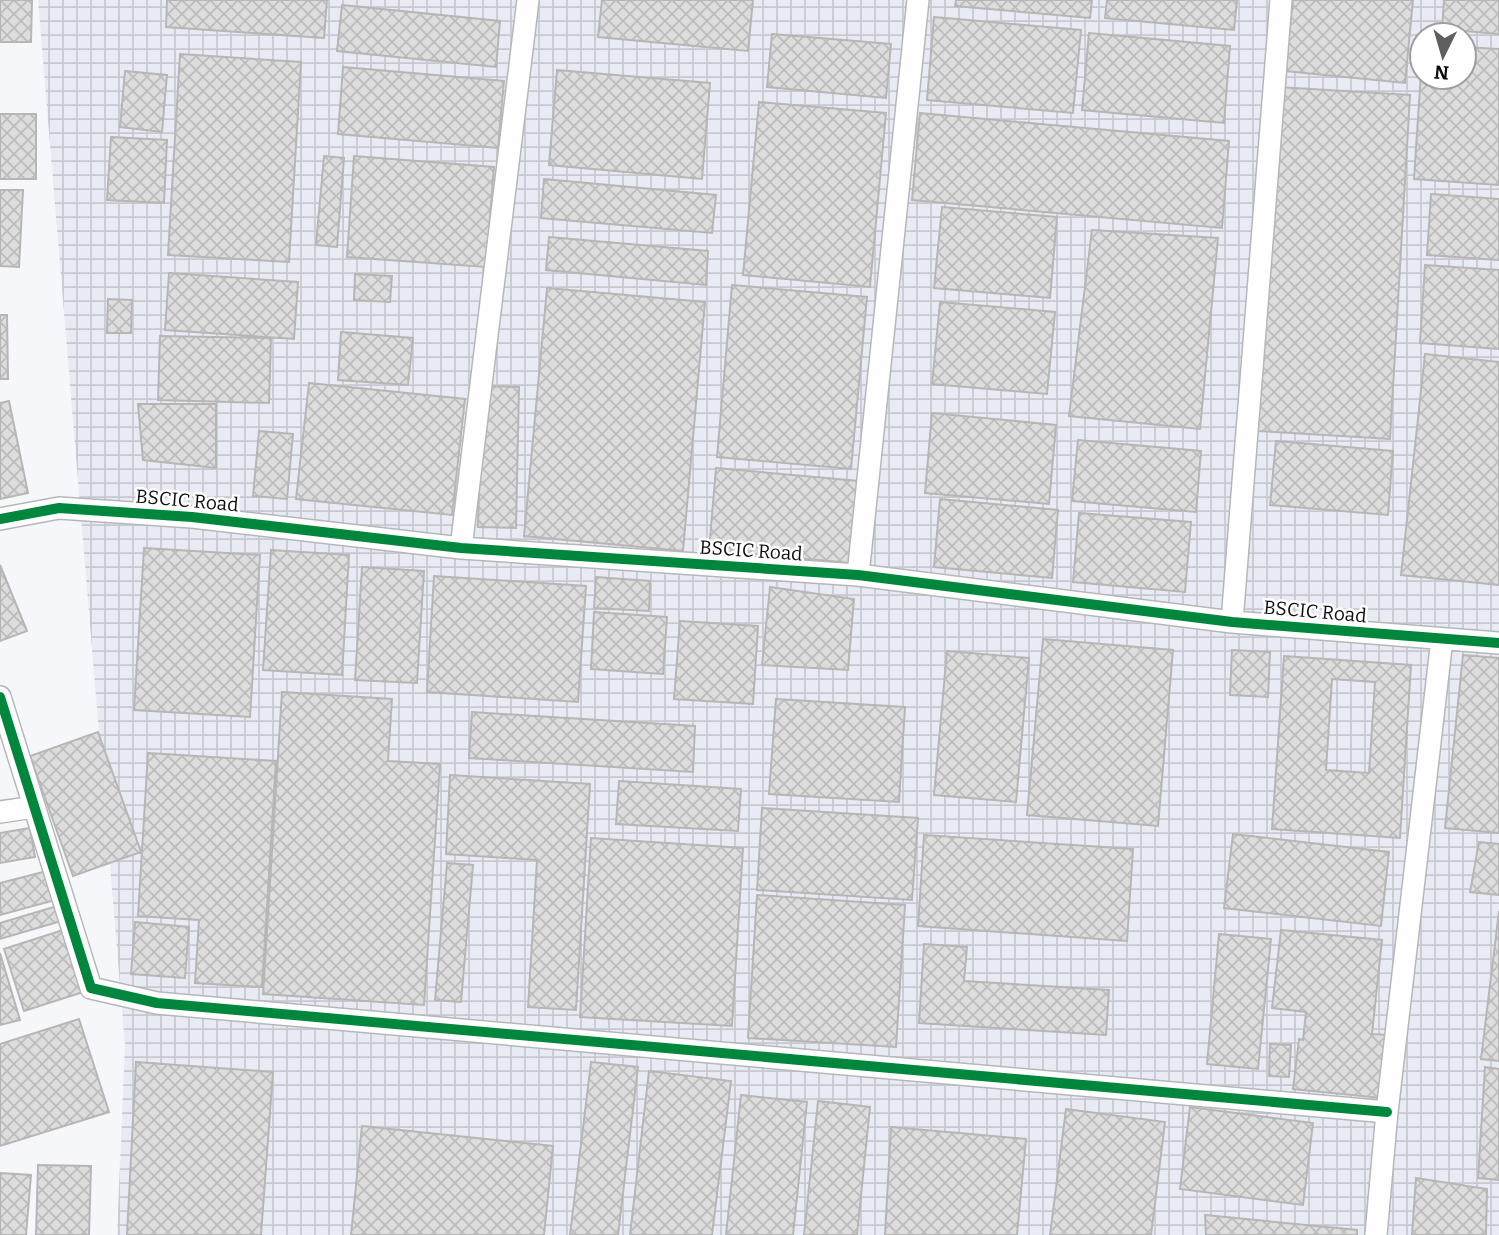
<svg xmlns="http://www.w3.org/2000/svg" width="1499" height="1235" font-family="Bitter,serif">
  <defs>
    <pattern id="industrial-grid" width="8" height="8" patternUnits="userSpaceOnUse" patternTransform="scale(1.75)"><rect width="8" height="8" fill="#e9ebf4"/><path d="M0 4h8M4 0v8" fill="none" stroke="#c7c8d0"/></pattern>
    <pattern id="building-cross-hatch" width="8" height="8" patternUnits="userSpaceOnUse" patternTransform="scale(1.75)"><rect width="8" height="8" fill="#dedddd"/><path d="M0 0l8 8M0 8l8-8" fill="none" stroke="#bdbcbc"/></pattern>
  </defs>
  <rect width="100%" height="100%" fill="#f6f7fa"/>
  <path fill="url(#industrial-grid)" fill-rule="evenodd" d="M38,0h1461v1235h-1382l8,-190zM1422,35h42v42h-42z"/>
  <path fill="url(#building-cross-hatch)" stroke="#b7b6b7" stroke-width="2" fill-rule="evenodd" d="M0,0h32l-1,42h-31z
    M167,0h160l-3,38 -158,-11z
    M602,0h151l-5,51 -150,-14z
    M956,0h136l-2,18 -135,-12z
    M1107,0h130l-3,30 -129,-12z
    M1293,0h120l-8,83 -120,-12z
    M1444,0h55v34l-57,-5z
    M342,5l158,16 -4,46 -159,-16z
    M934,17l147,13 -8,83 -146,-13z
    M1089,33l141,13 -6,77 -142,-13z
    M772,34l119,10 -5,54 -119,-11z
    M1464,47l35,2v136l-85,-6 8,-122v20h42z
    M180,54l121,8 -12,200 -121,-7z
    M343,67l161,14 -6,67 -160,-14z
    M557,70l153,13 -8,96 -153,-14z
    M125,71l42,4 -5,57 -42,-5z
    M1278,87l132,8 -20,344 -132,-8z
    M759,102l127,11 -16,174 -127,-12z
    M920,113l309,28 -7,87 -310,-28z
    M0,114h36v65h-36z
    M111,137l56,3 -3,63 -57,-3z
    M324,156l20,2 -7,89 -21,-2z
    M354,156l140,11 -8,100 -139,-10z
    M544,179l172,16 -4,38 -171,-15z
    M0,190h23l-4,77 -19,-1z
    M1431,194l68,5v61l-72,-5z
    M942,207l115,10 -7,81 -116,-10z
    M1092,230l126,8 -18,191 -131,-13z
    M549,237l159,14 -2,34 -160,-15z
    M1425,265l74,5v79l-79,-6z
    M169,273l129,9 -4,57 -129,-9z
    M355,274l37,2 -2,26 -36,-2z
    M732,285l135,12 -16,172 -134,-12z
    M547,288l158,14 -22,249 -159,-15z
    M108,299l24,1 -1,33h-24z
    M940,302l115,10 -8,82 -115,-10z
    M0,315h7l1,64h-8z
    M341,332l72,6 -5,47 -70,-5z
    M160,336l111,2 -2,65 -111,-3z
    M1425,354l74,8v223l-98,-10z
    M309,383l156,16 -13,116 -156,-16z
    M482,386l37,1 -3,141 -38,-1z
    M9,401l19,92 -28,6v-96z
    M138,404h78v64l-73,-8z
    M932,413l124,12 -7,79 -124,-11z
    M259,431l34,3 -6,65 -34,-3z
    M1078,440l123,11 -5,61 -124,-11z
    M1276,441l117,10 -5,64 -118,-10z
    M716,468l143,13 -8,82 -142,-13z
    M940,499l118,11 -6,68 -118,-11z
    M1079,513l112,9 -6,70 -112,-10z
    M144,548l116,7 -10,162 -116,-7z
    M271,550l78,5 -7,120 -79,-5z
    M0,565l27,66 -27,10z
    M362,567l62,4 -7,112 -62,-3z
    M434,576l152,10 -8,116 -151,-10z
    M596,577l54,4 -1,30 -55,-3z
    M770,587l84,12 -6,71 -86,-5z
    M594,612l73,5 -4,57 -72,-5z
    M680,621l78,5 -5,78 -79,-5z
    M1043,639l130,11 -15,176 -131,-11z
    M1232,650l38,2 -2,45 -38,-2z
    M947,651l82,7 -13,144 -82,-7z
    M1463,655l36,3v175l-54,-5z
    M1284,656l127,9 -11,173 -128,-9zM1332,679l43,3 -6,91 -43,-3z
    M282,692l110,7 -4,62 52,3 -16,241 -161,-11z
    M776,699l129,8 -6,95 -130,-8z
    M472,712l223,14 -2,46 -224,-14z
    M98,732l43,120 -68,24 -43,-120z
    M148,753l128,8 -14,226 -67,-4 4,-63 -61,-4z
    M450,775l140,9 -14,226 -48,-3 9,-147 -91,-6z
    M619,781l122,8 -3,42 -122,-7z
    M762,808l156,10 -6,82 -155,-10z
    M30,828l5,29 -35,6v-30z
    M1233,834l156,18 -8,74 -157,-18z
    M924,835l209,14 -6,92 -209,-15z
    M591,838l152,10 -11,178 -152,-9z
    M1479,842l20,2v51l-29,-3z
    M447,863l26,2 -12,137 -26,-2z
    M47,871l8,29 -55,15v-32z
    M757,895l148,10 -9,142 -148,-9z
    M57,906l4,15 -61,18v-16z
    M1499,911v150l-18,-2z
    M135,922l54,5 -4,51 -54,-4z
    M63,930l20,62 -59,19 -20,-62z
    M1281,930l101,10 -10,94 16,1 -7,63 -88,-9 6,-50 4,1 3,-28 -34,-4z
    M1219,934l52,5 -13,130 -51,-5z
    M924,944l43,3 -3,34 145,9 -3,45 -187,-12z
    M0,953l20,67 -20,5z
    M79,1019l30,93 -109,34v-102z
    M1270,1044l21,1 -2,32 -20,-1z
    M136,1062l137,10 -12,163h-134z
    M591,1062l47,5 -20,168h-48z
    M1485,1067l14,2v111l-21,-2z
    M649,1071l82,10 -19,154h-82z
    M741,1095l66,7 -14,133h-67z
    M818,1101l52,6 -13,128h-53z
    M1190,1107l123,16 -10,82 -123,-16z
    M1066,1109l99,13 -14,113h-101z
    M362,1126l191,20 -9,89h-193z
    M891,1127l135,12 -9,96h-132z
    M38,1165l53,1 -2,69h-53z
    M0,1173l31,2 -5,60h-26z
    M1416,1178l71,11 -1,46h-74z
    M1205,1215l152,15v5h-151z"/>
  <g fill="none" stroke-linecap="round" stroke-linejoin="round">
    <g stroke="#b6b7b9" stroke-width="24">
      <path id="street" d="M0,519l59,-11 133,9 269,31 397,27 374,47 267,21
        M461,548l67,-548
        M858,575l60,-575
        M1232,622l49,-622
        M0,697l91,291 66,15 1230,109
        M0,812l34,-5
        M1376,1235l11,-123 55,-473"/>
    </g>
    <use href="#street" stroke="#fefefe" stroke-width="21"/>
    <g stroke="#fff" stroke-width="15">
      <path id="cycleway" d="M0,519l59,-11 133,9 269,31 397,27 374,47 267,21
        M0,697l91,291 66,15 1230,109"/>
    </g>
    <use href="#cycleway" stroke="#00873e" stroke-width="10"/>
  </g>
  <g text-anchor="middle" stroke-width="5" stroke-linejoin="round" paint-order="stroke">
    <g font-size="19" fill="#0d0d0f" stroke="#fff">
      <text transform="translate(187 500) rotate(5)" y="7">BSCIC Road</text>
      <text transform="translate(751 550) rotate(4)" y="7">BSCIC Road</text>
      <text transform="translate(1315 611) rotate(5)" y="7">BSCIC Road</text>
    </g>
  </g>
  <g transform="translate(1443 56) rotate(185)"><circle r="33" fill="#ffffff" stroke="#9e9e9f" stroke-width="2"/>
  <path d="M0-5L12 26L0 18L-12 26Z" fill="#5f5f61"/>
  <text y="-10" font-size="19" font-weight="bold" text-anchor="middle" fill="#0d0d0f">N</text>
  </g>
</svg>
